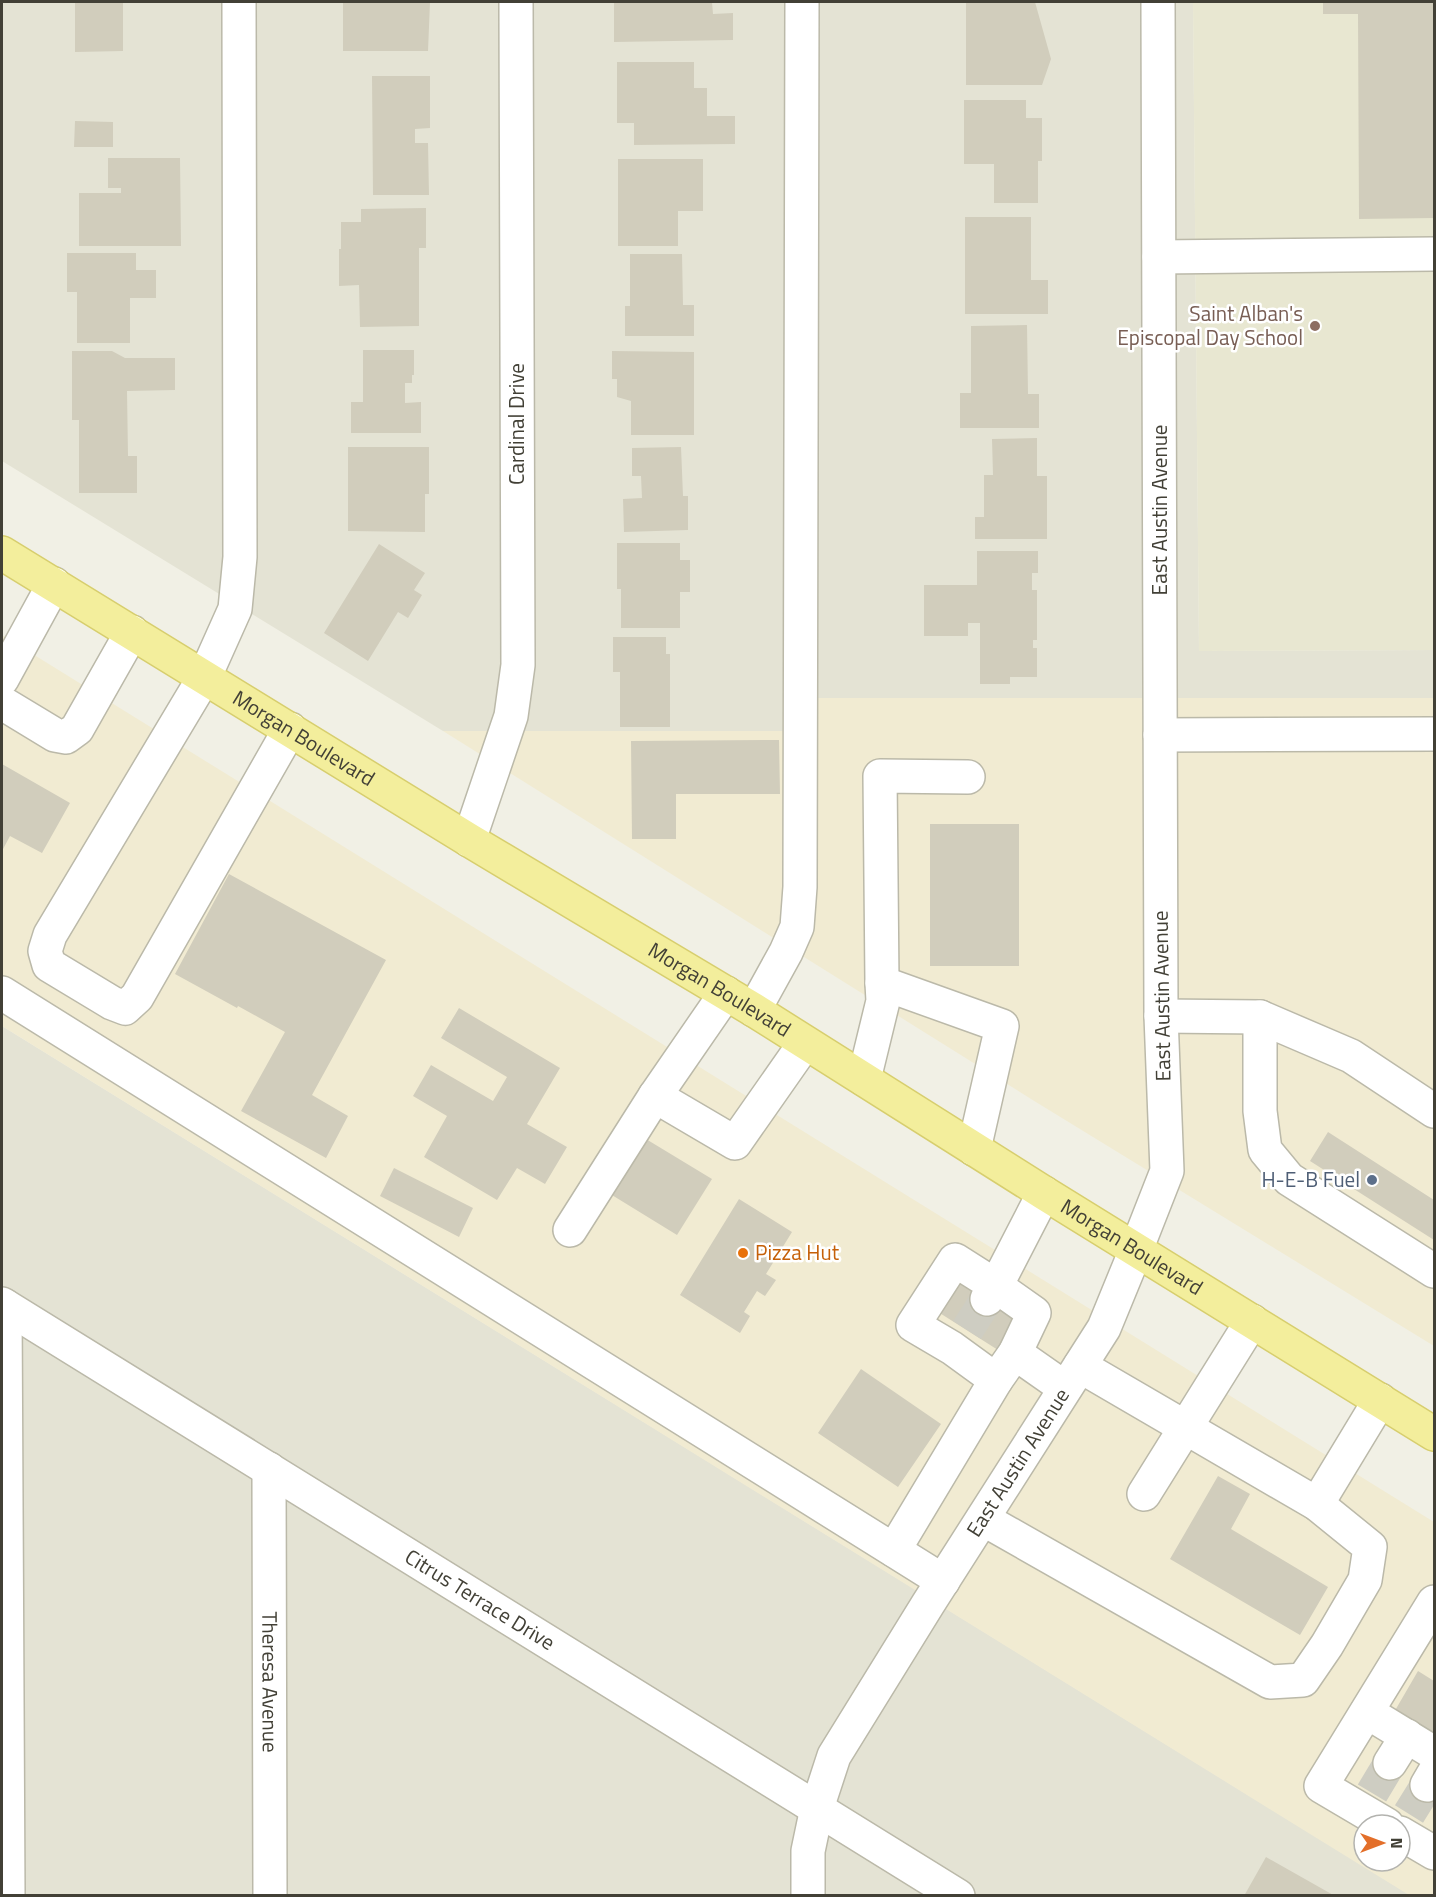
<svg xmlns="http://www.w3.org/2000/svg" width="1436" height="1897" font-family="'Titillium Web',sans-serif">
  <rect width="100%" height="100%" fill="#f1f0e5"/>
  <path fill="#e4e3d4" d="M2,2h1191l6,649 235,-1v48h-647l-1,33h-343l-441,-270z
    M2,1026l1408,869h-1408z"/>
  <path fill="#f1ebd2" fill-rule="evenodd" d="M2,635l1432,887v373h-25l-1407,-869zM1364,1825h36v36h-36z
    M786,698h648v648l-403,-247 -588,-368h343z"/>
  <path fill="#e8e7d1" d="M1193,2h241v648l-235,1z"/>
  <path fill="#d1cdbc" d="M75,2h48v49l-48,1z
    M343,2h87l-2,49h-85z
    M614,2h98l1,12 20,-1v27l-119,2z
    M966,2h69l16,57 -9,26h-76z
    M1323,2h111v216l-75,1 -1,-205h-35z
    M617,62h77v26h13v28h28v28l-101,1v-22h-17z
    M372,76h58v52l-15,1v14h13l1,52h-56z
    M964,100h62v18h16v43h-4v42h-44v-39h-30z
    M75,121l38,1v25h-39z
    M108,158h72l1,88h-102v-53h42v-5h-13z
    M618,159h85v52h-25v35h-60z
    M426,208v40h-7v78l-59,1 -1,-42 -20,1v-37h2v-27h20v-13z
    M965,217h66v63h17v34h-83z
    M67,253h69v17h20v28h-26v45h-53v-51h-10z
    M630,254h52l1,51h11v31h-69v-30h5z
    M1027,325l1,69h11v34h-79v-35h11v-67z
    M363,350h51v25h-2v8h-7v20l16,-1v31h-70v-31h12z
    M72,351h40l13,7h50v32l-48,1 1,65h9v37h-58v-73h-7z
    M612,351l82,1v83h-63v-34l-14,-4v-18h-5z
    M1037,438v38h10v63h-72v-22h9v-42h9l-1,-36z
    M348,447h81v47h-4v38l-77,-1z
    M681,447l2,49h5v34l-64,2 -1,-33 19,-1 -1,-22h-9v-28z
    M617,543h63v17h10v32h-10v36h-59v-39h-4z
    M379,544l46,29 -11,17 8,5 -14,23 -10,-6 -30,49 -44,-28z
    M977,551h61v22h-6v17h5v50h-4v8h4v29h-27v7h-30v-61h-12v13h-44v-51h53z
    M613,637h53v17h4v73h-50v-55h-7z
    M779,740l1,54h-104v45h-44l-1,-98z
    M2,764l68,39 -28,50 -32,-17 -8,15z
    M930,824h89v142h-89z
    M229,874l157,86 -74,135 36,21 -22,42 -85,-47 44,-79 -47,-26 -1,2 -62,-34z
    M459,1008l101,60 -33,56 40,23 -22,37 -28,-16 -20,32 -73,-43 23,-41 -34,-20 18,-31 62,36 14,-24 -66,-39z
    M1328,1132l106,68v40l-124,-79z
    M641,1136l71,43 -35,56 -70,-43z
    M394,1168l79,40 -14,29 -79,-41z
    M739,1199l53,33 -26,42 10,6 -11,16 -8,-5 -13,21 6,4 -10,17 -60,-38z
    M955,1279l63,40 -20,31 -63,-40z
    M861,1369l80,55 -43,63 -80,-54z
    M1218,1476l32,18 -19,35 97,58 -28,48 -130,-76z
    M1418,1671l16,10v57l-41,-24z
    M1266,1857l69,39h-91z"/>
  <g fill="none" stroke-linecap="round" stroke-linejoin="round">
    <path stroke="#cecdc2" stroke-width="33" stroke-dasharray="33 16" stroke-linecap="butt" d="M967,1330l20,-31
      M1372,1793l18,-30
      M1409,1814l18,-29"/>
    <g stroke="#bbb9a9" stroke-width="36">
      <g id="minor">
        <path d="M239,2l1,555 -5,52 -30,67 -155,259 -5,16 4,14 63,38 13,5 12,-11 153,-268"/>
        <path d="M1159,257l275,-3"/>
        <path d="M2,679l52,-95"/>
        <path d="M2,703l53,32 11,2 11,-8 55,-97"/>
        <path d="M1160,735l274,-1"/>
        <path d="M469,840l42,-124 7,-51 -2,-663"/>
        <path d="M882,983l120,43 -28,123"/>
        <path d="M2,993l941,588"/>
        <path d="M726,993l-71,103 80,47 70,-100"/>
        <path d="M754,1010l32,-58 11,-25 3,-40 2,-885"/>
        <path d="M1161,1016l99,1 91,39 83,55"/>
        <path d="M1260,1017v94l5,39 24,29 145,92"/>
        <path d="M864,1079l19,-78 -1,-18 -2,-207 88,1"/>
        <path d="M570,1230l85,-134"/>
        <path d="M987,1299l9,-13 -41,-26 -42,65 39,23 44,32 19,-27 19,-40 -38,-27 48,-93"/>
        <path id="s1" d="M2,1304l956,592"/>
        <path d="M5,1306l3,590"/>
        <path d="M1015,1353l50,35"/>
        <path id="s2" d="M269,1469l1,427"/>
        <path d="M1144,1494l108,-173"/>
        <path d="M1317,1504l63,-104"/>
        <path d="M983,1519l287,163 33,-2 24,-35 38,-65 5,-33 -53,-43 -237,-138"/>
        <path d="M894,1550l102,-170"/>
        <path d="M1367,1712l67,41"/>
        <path d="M1390,1763l17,-27"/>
        <path d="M1427,1785l7,-12"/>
        <path d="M1387,1825l-66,-39 113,-184"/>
        <path d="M1400,1833l34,20"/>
        <path id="s3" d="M808,1896v-45l9,-43 17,-52 94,-152 176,-276 32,-78 31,-79 -6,-155 -3,-1014"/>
      </g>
    </g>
    <g stroke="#d7ce6e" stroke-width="36">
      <g id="major">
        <path id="s4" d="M2,553l467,287 285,170 290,183 390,241"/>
      </g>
    </g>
    <use href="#minor" stroke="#fff" stroke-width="33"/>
    <use href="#major" stroke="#f3ee9c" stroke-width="33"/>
  </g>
  <circle fill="#8d6e63" stroke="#fff" stroke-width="2" cx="1315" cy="326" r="6"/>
  <circle fill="#5c6f8a" stroke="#fff" stroke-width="2" cx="1372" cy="1180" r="6"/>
  <circle fill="#e8710a" stroke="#fff" stroke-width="2" cx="743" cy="1253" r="6"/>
  <g text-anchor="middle" stroke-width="5" stroke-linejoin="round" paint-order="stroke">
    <g font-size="21" fill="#785e54" stroke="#fff" text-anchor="end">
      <text x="1303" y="321">Saint Alban's<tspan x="1303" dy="24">Episcopal Day School</tspan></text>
    </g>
    <g font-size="21" fill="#424036" stroke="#fff">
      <text transform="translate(517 424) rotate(-90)" y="7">Cardinal Drive</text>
      <text transform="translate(1160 510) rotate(-90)" y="7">East Austin Avenue</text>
      <text dy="7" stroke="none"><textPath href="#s4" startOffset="354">Morgan Boulevard</textPath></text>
      <text dy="7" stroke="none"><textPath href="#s4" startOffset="840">Morgan Boulevard</textPath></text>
      <text transform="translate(1162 996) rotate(-91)" y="7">East Austin Avenue</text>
      <text dy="7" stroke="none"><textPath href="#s4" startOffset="1326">Morgan Boulevard</textPath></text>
      <text dy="7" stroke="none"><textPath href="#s3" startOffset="490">East Austin Avenue</textPath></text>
      <text dy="7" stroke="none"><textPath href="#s1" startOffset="562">Citrus Terrace Drive</textPath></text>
      <text dy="7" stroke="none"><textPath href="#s2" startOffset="213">Theresa Avenue</textPath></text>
    </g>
    <g font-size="21" fill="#4e5e75" stroke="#fff" text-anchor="end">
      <text x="1360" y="1187">H-E-B Fuel</text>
    </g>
    <g font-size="21" fill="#c56008" stroke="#fff" text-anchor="start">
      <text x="755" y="1260">Pizza Hut</text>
    </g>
  </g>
  <rect width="1436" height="1897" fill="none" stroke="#424036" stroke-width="6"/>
  <g transform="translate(1382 1843) rotate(90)"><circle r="28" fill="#ffffff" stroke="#b3b3af" stroke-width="1.5"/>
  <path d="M0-4.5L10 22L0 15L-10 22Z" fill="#e36f2a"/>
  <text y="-9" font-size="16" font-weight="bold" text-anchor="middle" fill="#424036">N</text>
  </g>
</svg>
